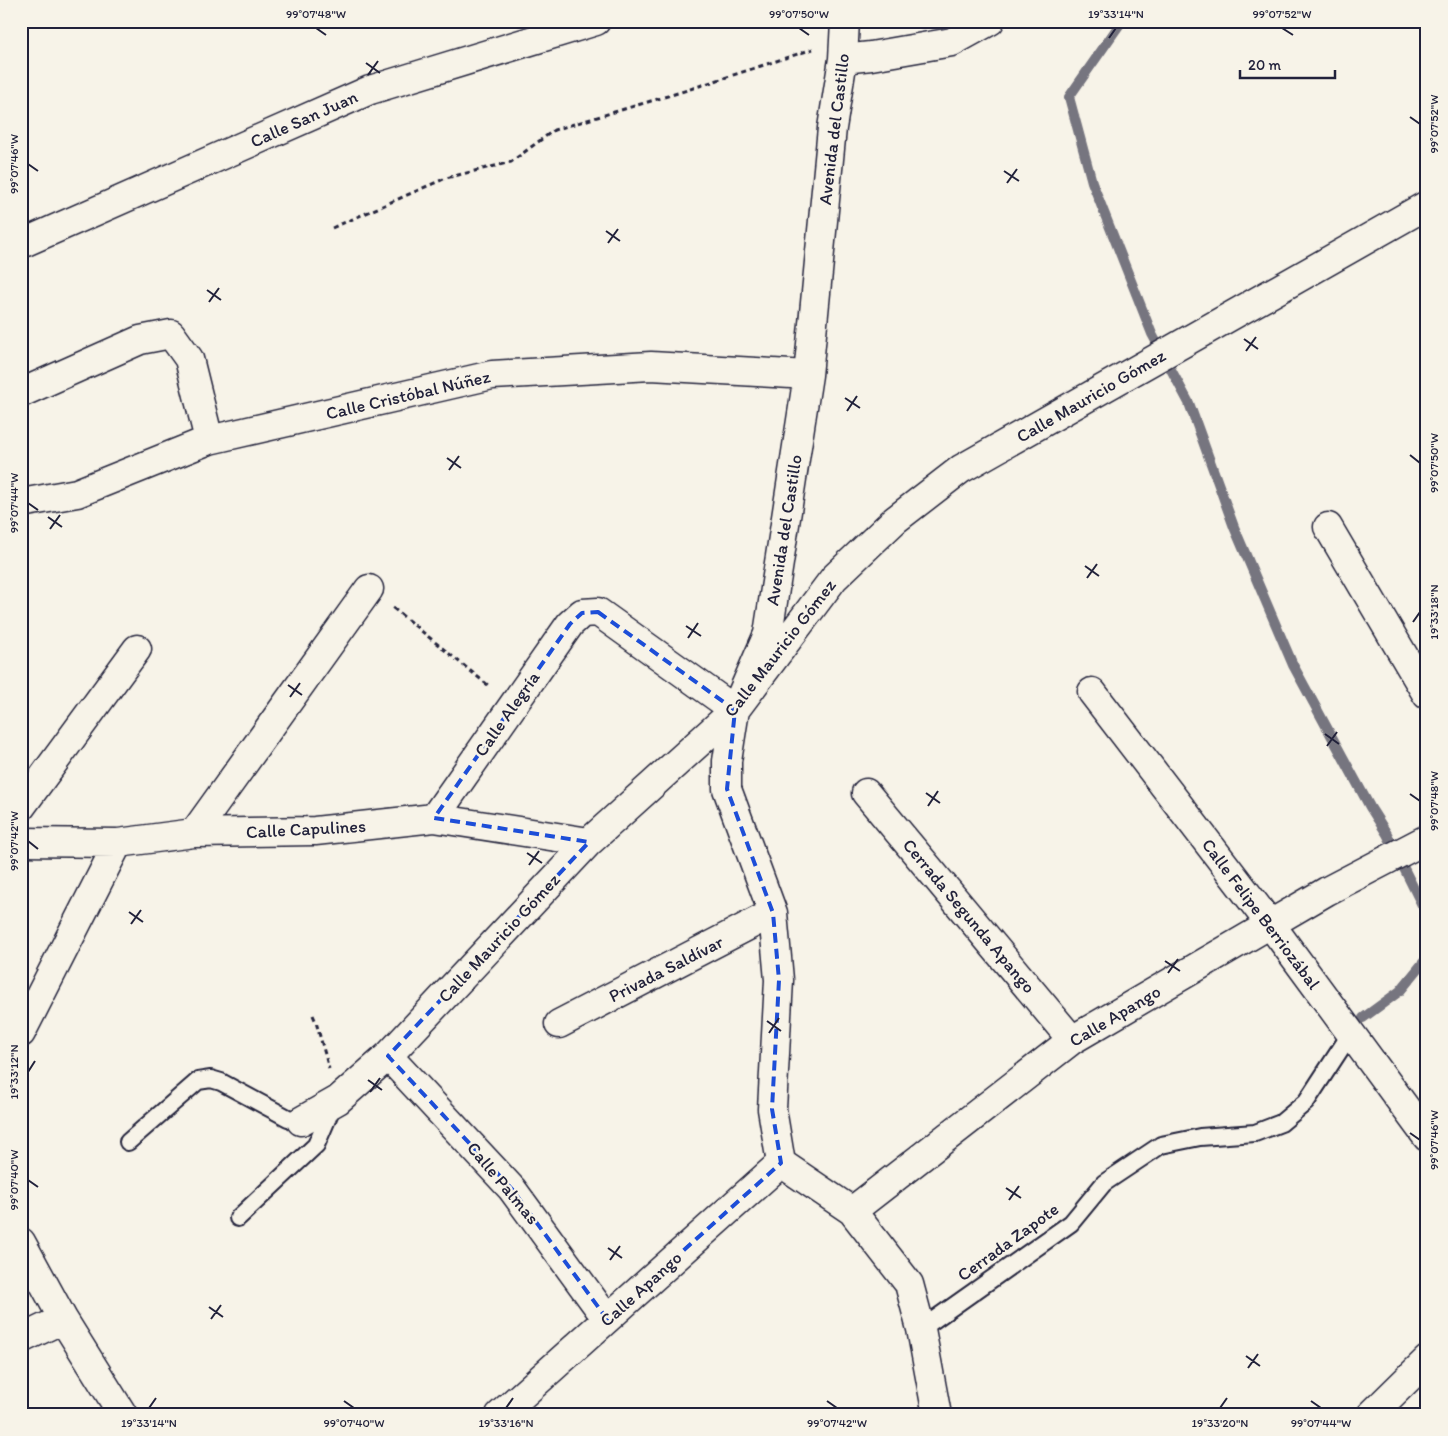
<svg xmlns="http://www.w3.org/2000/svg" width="1448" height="1436" font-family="Itim,sans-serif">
  <rect width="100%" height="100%" fill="#f7f3e8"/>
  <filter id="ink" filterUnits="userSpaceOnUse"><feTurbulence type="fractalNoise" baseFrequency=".02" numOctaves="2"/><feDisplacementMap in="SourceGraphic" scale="10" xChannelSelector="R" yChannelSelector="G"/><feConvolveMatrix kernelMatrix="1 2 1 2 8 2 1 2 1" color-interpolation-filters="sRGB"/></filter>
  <g filter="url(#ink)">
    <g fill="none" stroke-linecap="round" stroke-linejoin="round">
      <path stroke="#76747f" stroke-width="10" d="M1122,21l-53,76 23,85 60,152 37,69 45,124 59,138 77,142 17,27 37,75 3,15
        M1363,1018l37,-27 27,-33"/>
      <g stroke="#22223b" stroke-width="20">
        <path id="lane" d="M128,1142l70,-61 13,-2 10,3 67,36 13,3
          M238,1218l78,-73 18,-42
          M921,1329l150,-106 33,-40 57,-38 39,-8 55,-4 26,-10 25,-21 45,-69"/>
      </g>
      <g stroke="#22223b" stroke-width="31">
        <path id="street" d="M845,21l-2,38 -11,69 -24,247 -40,259 -33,76 -8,51v28l46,124 6,67 -7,129 9,54 71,48 57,73 12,45 16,86
          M843,59l28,-3 81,-14 38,-21
          M21,244l349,-154 226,-69
          M21,393l119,-53 31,-6 18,25 20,81
          M21,503l56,-10 132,-53 283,-65 159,-9 157,9
          M1328,527l99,168
          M1092,692l179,233 156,212
          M866,793l206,247
          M21,807l116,-158
          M434,818l136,-194 12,-11 16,-1 137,98
          M194,833l175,-244
          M21,842l97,1 76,-10 121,-2 119,-13 155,24
          M559,1024l214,-111
          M21,1033l97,-190
          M388,1056l124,133 95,130
          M301,1121l37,-21 50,-44 201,-214 146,-132 99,-132 61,-58 66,-51 466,-264
          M852,1211l220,-171 255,-149 100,-52
          M21,1242l42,77 60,96
          M21,1339l42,-20
          M500,1415l281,-252
          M1371,1415l56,-55"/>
      </g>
      <path stroke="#22223b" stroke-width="3" stroke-dasharray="5 4" stroke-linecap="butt" d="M332,228l114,-50 65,-16 43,-32 127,-38 132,-43
        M393,608l96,78
        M313,1015l3,7 13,47"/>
      <use href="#lane" stroke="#f7f3e8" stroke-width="16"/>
      <use href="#street" stroke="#f7f3e8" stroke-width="28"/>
    </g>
  </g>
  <path fill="none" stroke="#1d4ed8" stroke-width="4" stroke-dasharray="10 6" stroke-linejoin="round" d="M598,612l137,98 -8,79 46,124 6,67 -7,129 9,54 -174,156 -95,-130 -124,-133 201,-214 -155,-24 136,-194 12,-11z"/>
  <path fill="none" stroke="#22223b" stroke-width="2" d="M316,28l10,7M799,28l10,7M1282,28l11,7M1109,38l7,-10M366,63l14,10M368,75l10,-14M1410,117l10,7M28,164l10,7M1004,171l15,10M1007,183l10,-14M606,231l14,10M608,243l10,-14M207,290l14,10M209,302l10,-14M1244,339l14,10M1246,351l10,-14M845,398l15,10M847,411l10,-15M1410,455l10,8M447,458l14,10M449,470l10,-14M28,503l10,7M48,517l14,10M50,529l10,-14M1085,566l14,10M1087,578l10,-14M1413,622l7,-10M686,626l15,10M688,638l10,-15M288,685l14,10M290,697l10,-14M1325,734l14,10M1327,746l10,-14M926,793l14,10M1410,794l10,7M928,806l10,-15M28,841l10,8M527,853l15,10M529,865l10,-14M129,912l14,10M131,924l10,-14M1165,961l15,10M1168,973l10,-14M767,1021l14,10M769,1033l10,-15M28,1072l7,-11M368,1080l14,10M370,1092l10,-14M1410,1133l10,7M28,1180l10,7M1006,1188l15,10M1009,1200l10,-14M608,1248l14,10M610,1260l10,-14M209,1307l14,10M211,1319l10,-14M1246,1356l14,10M1248,1368l10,-14M344,1401l10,7M827,1401l10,7M1311,1401l10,7M149,1408l7,-10M506,1408l7,-10M1220,1408l7,-10"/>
  <g text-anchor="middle" stroke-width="5" stroke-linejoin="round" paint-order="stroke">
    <g font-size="18" fill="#22223b" stroke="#f7f3e8">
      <text transform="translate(304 119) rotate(-24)" y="6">Calle San Juan</text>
      <text transform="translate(834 129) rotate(-83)" y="6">Avenida del Castillo</text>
      <text transform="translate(408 395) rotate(-13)" y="6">Calle Cristóbal Núñez</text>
      <text transform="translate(1091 396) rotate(-30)" y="6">Calle Mauricio Gómez</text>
      <text transform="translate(784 530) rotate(-81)" y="6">Avenida del Castillo</text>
      <text transform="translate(780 648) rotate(-52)" y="6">Calle Mauricio Gómez</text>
      <text transform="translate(507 714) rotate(-55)" y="6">Calle Alegría</text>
      <text transform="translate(306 829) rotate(-3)" y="6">Calle Capulines</text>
      <text transform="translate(1261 914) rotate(53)" y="6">Calle Felipe Berriozábal</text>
      <text transform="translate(969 916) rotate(50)" y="6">Cerrada Segunda Apango</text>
      <text transform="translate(499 938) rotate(-47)" y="6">Calle Mauricio Gómez</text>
      <text transform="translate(666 969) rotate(-27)" y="6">Privada Saldívar</text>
      <text transform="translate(1115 1016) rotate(-31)" y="6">Calle Apango</text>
      <text transform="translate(503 1183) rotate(50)" y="6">Calle Palmas</text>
      <text transform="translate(1008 1242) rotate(-36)" y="6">Cerrada Zapote</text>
      <text transform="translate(641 1289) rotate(-42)" y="6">Calle Apango</text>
    </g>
  </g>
  <rect width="1448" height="1436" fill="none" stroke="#f7f3e8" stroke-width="55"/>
  <path d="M1240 70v8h95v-8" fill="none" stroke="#22223b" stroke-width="2.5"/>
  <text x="1248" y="70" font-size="15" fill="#22223b" stroke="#f7f3e8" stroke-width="4" paint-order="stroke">20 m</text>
  <rect x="28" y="28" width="1392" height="1380" fill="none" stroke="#22223b" stroke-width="2"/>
  <g font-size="12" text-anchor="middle" fill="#22223b">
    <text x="316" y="18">99°07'48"W</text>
    <text x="799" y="18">99°07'50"W</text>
    <text x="1116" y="18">19°33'14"N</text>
    <text x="1282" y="18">99°07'52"W</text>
    <text transform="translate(1434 124) rotate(-90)" y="4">99°07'52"W</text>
    <text transform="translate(14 164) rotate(-90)" y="4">99°07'46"W</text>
    <text transform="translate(1434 463) rotate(-90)" y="4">99°07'50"W</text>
    <text transform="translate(14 503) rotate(-90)" y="4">99°07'44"W</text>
    <text transform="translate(1434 612) rotate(-90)" y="4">19°33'18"N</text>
    <text transform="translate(1434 801) rotate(-90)" y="4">99°07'48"W</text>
    <text transform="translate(14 841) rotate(-90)" y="4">99°07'42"W</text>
    <text transform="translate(14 1072) rotate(-90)" y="4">19°33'12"N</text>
    <text transform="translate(1434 1140) rotate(-90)" y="4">99°07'46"W</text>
    <text transform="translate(14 1180) rotate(-90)" y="4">99°07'40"W</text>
    <text x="149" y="1427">19°33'14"N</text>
    <text x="354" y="1427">99°07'40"W</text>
    <text x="506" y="1427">19°33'16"N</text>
    <text x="837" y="1427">99°07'42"W</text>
    <text x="1220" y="1427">19°33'20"N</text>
    <text x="1321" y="1427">99°07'44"W</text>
  </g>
</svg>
